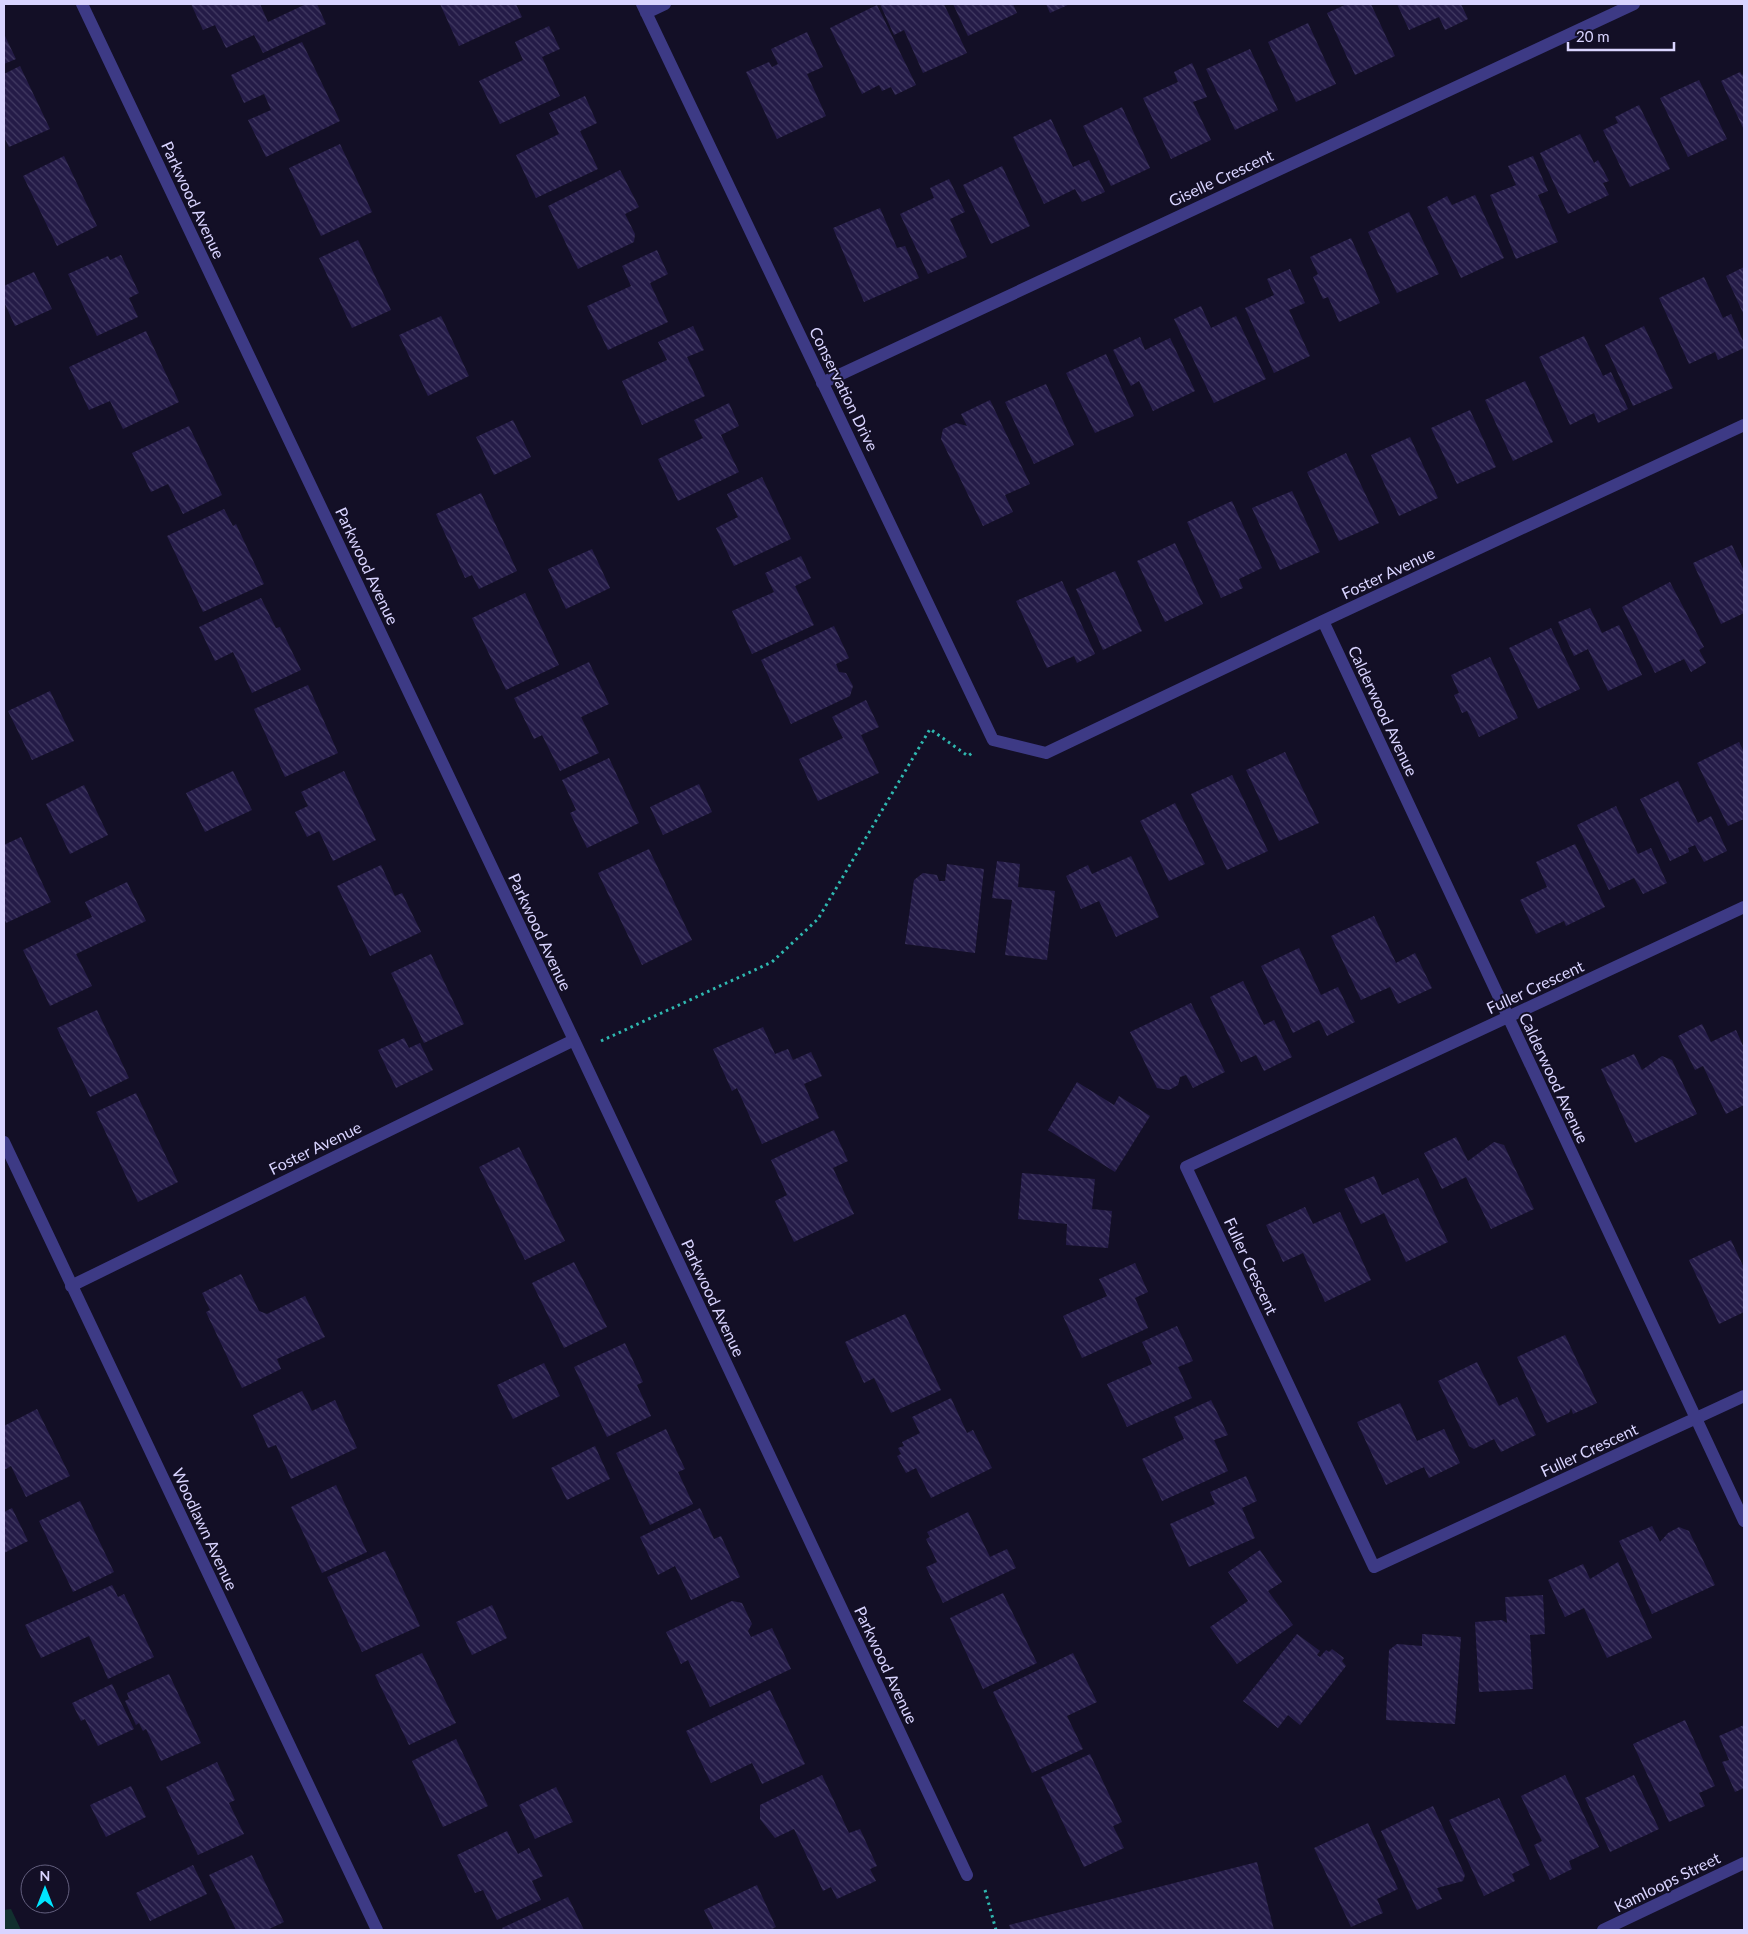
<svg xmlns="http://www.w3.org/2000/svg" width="1748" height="1934" font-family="Lato,sans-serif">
  <defs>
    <pattern id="building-back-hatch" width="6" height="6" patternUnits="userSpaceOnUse" patternTransform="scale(1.25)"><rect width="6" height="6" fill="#241b47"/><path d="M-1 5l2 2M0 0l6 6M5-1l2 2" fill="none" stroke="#433b63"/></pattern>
  </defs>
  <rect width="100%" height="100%" fill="#130f26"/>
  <path fill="#12302f" d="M11,1909l10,21h-17v-20z"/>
  <path fill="url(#building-back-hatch)" d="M191,4h69l8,18 38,-18h11l9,20 -63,29 -9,-18 -28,13 -11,-23 -12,5z
    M440,4h76l6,13 -63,29z
    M880,4h64l23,49 -44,20 -19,-43 -10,5z
    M953,4h60l4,9 -49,23z
    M1046,4h24l-20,9z
    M1347,4h24l24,52 -40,19 -28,-62z
    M1397,4h64l7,15 -23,11 -6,-13 -30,13z
    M877,5l39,80 -21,10 -4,-8 -9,4 -3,-6 -17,9 -32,-66z
    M1308,23l28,61 -40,18 -28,-60z
    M549,26l11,23 -18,8 18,39 -60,28 -21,-43 44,-21 -8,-18z
    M807,32l16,35 -16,7 19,42 -49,23 -31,-67 23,-10 3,5 6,-3 -7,-15z
    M4,34l12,25 -12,5z
    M302,42l38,79 -74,36 -18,-37 23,-10 -7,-16 -20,9 -13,-28z
    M1250,49l28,61 -43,20 -29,-61z
    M1192,63l15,34 -14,5 18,38 -40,19 -28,-61 35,-16 -4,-10z
    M20,66l30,63 -41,18 -5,-10v-63z
    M1740,72l2,3 2,-1v56l-23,-49z
    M1699,80l28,59 -39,18 -28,-59z
    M585,96l12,27 -17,8 18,38 -62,29 -20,-43 43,-21 -10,-21z
    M1639,105l31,64 -40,18 -27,-57 15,-7 -3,-6z
    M1122,107l28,61 -39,18 -28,-60z
    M1051,119l22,48 16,-7 16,32 -23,10 -7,-13 -31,15 -31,-67z
    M1580,134l14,29 4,-3 11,21 -6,2 6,12 -41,19 -28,-61z
    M340,144l32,68 -51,24 -32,-68z
    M64,156l33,70 -40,20 -34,-70z
    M1533,156l15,35 -10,4 20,47 -42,17 -26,-64 26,-10 -8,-19z
    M1002,166l28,60 -39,18 -28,-59z
    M620,170l19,37 -14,7 10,20 -1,8 -56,27 -30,-63z
    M949,179l16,33 -15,7 17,38 -39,17 -28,-60 34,-16 -4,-10z
    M1475,195l29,63 -43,20 -34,-71 20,-11 5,9z
    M880,208l17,40 8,-2 14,32 -55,24 -31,-74z
    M1409,212l30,62 -42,19 -29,-61z
    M1351,238l29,65 -41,19 -11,-25 -5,2 -10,-22 5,-3 -8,-17z
    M358,240l33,70 -39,18 -33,-70z
    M657,250l11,24 -18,9 18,39 -60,28 -21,-44 44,-20 -9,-20z
    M121,255l18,38 -10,5 9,19 -41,19 -29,-62 40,-18 2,4z
    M1744,267v48l-18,-39z
    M1290,269l15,34 -16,7 21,46 -36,17 -29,-65 29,-13 -7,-16z
    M34,272l18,37 -37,17 -11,-24v-16z
    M1704,277l19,41 8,-4 13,29v5l-26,12 -3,-8 -26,12 -30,-66z
    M1201,306l10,22 25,-12 30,63 -52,24 -40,-84z
    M441,316l28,60 -41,20 -29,-61z
    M693,326l11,24 -17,7 18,39 -63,29 -20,-44 45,-21 -9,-18z
    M1644,326l29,62 -40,18 -28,-61z
    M146,331l33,71 -56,27 -13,-28 -21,9 -20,-43z
    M1584,336l19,40 8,-4 17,37 -30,14 -4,-10 -24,12 -31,-68z
    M1140,337l5,13 25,-12 25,53 -42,20 -14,-30 -8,5 -18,-36z
    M1106,354l28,62 -39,17 -29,-60z
    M1525,381l28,61 -40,19 -28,-61z
    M1046,384l28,61 -40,19 -29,-62z
    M990,400l40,84 -25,11 8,17 -30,14 -42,-87 2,-10 13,-6 11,3 -6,-12z
    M729,403l10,23 -18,9 18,37 -61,29 -20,-42 45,-21 -9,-18z
    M1470,410l26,57 -39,17 -26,-56z
    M513,420l18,37 -37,18 -18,-38z
    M189,426l33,69 -39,19 -15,-30 -17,8 -19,-39z
    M1410,437l28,61 -39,18 -28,-61z
    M1346,453l33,70 -40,18 -32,-69z
    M762,477l29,62 -57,27 -18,-38 22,-11 -11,-23z
    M1292,491l28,61 -40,18 -28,-62z
    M481,493l36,78 -38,18 -7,-14 -7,3 -29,-64z
    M1232,501l30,67 -23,11 4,9 -22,10 -34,-76z
    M224,509l9,17 3,-2 28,60 -61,28 -36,-76z
    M1175,543l28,61 -38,18 -28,-61z
    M1732,545l12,26v42l-23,11 -28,-61z
    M592,549l18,39 -44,21 -18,-40z
    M801,556l10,22 -16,8 19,39 -62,29 -20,-43 42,-19 -9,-19z
    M1115,571l27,60 -39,19 -27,-61z
    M1062,581l33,73 -18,9 -3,-7 -27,12 -31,-67z
    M1670,582l34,65 -5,3 7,13 -15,9 -7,-13 -29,14 -33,-66z
    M525,593l34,72 -53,25 -34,-72z
    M261,598l15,30 4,-1 21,43 -49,23 -19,-41 -18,9 -16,-34z
    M1590,608l12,25 17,-8 23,50 -34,16 -20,-42 -14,7 -16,-34z
    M834,626l15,32 -13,6 3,8 7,1 7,13 -3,10 -59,28 -30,-64z
    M1551,628l29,61 -42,20 -29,-61z
    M1490,657l28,61 -39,19 -12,-26 -5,2 -8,-18 5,-2 -8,-18z
    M589,662l20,42 -28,13 18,36 -39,18 -18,-36 -8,4 -20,-41z
    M308,685l30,68 -53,24 -31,-68z
    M50,691l24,50 -42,19 -24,-49z
    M866,700l13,27 -18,8 18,38 -61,28 -19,-42 44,-21 -11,-21z
    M1739,742l5,10v67l-16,7 -31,-63z
    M1285,752l34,71 -40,18 -33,-71z
    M609,758l30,65 -52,25 -17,-35 6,-3 -14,-30z
    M233,771l19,39 -47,22 -19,-39z
    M344,771l32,69 -43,21 -14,-30 -12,6 -12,-25 13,-6 -7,-14z
    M1232,775l36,76 -41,19 -36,-76z
    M1678,781l20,42 13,-7 16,35 -23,11 -9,-17 -7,3 1,4 -19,9 -30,-62z
    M699,784l13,28 -49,23 -13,-28z
    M84,785l24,50 -38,19 -24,-50z
    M1175,803l30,61 -36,17 -29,-60z
    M1616,806l22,48 13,-6 16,35 -24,11 -9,-16 -25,12 -32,-65z
    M21,837l30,65 -45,21 -2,-5v-73z
    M1575,844l30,63 -39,19 -2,-5 -28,13 -16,-34 27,-13 -11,-25z
    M649,849l43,91 -50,25 -44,-92z
    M1131,856l28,61 -43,20 -17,-36 -18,8 -15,-33 22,-11 4,9z
    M997,861l23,3 -2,23 37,4 -8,69 -42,-5 7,-55 -20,-2z
    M947,864l37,5 -9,84 -70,-9 9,-64 9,-7 14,2 2,6h6z
    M381,865l14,31 7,-3 19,39 -51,24 -33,-70z
    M127,882l19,39 -70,33 16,32 -42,20 -27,-56 69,-33 -7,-15z
    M1374,916l22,47 19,-10 17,35 -34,16 -8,-17 -29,13 -30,-64z
    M1299,948l22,47 17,-8 17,35 -28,14 -8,-16 -26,13 -32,-67z
    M431,954l33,70 -40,19 -33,-70z
    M1243,981l21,44 10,-5 18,37 -28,14 -8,-16 -15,7 -31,-65z
    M1191,1003l34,69 -32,16 -7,-13 -6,2 -2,8 -9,5 -12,-2 -27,-56z
    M97,1010l32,68 -39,19 -33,-69z
    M1702,1024l9,18 25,-12 8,18v57l-18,9 -23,-48 -8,4 -17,-34z
    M763,1027l12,27 13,-5 5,11 18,-8 11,24 -18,8 15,34 -57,26 -25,-56 -5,3 -19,-42z
    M404,1038l5,10 11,-5 13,27 -37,18 -18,-38z
    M1634,1054l8,16 20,-14 10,4 25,54 -62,29 -34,-74z
    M1077,1082l37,23 5,-9 31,20 -35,56 -67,-42z
    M136,1093l42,89 -40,20 -42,-90z
    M834,1130l14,31 -15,7 21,46 -60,28 -19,-41 12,-6 -16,-35z
    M1456,1137l12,24 26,-19 10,3 30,64 -43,20 -25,-52 -24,12 -18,-36z
    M519,1147l46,94 -40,19 -46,-93z
    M1022,1173l73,6 -3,30 20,2 -4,37 -42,-3 1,-21 -49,-5z
    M1374,1176l8,19 36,-17 30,64 -42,20 -22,-49 -23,11 -17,-35z
    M1305,1207l8,17 27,-12 31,68 -46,22 -22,-49 -20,9 -17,-37z
    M1731,1240l13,28v44l-25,12 -30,-64z
    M574,1262l33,65 -43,21 -32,-65z
    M1135,1263l13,29 -13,6 13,30 -66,30 -19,-42 44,-20 -8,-17z
    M241,1274l18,37 8,3 38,-18 20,41 -48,22 4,10 -39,19 -36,-76 4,-2 -8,-17z
    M905,1314l36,76 -50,23 -17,-35 -10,5 -19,-41z
    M1177,1326l16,35 -15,6 14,31 -65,29 -20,-43 45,-20 -10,-22z
    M1565,1335l32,68 -24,11 -2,-6 -2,5 -22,10 -30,-66z
    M625,1343l18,39 -6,3 14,31 -44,21 -33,-70z
    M1477,1362l22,44 18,-9 19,38 -35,17 -7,-13 -20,10 -5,-3 -31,-65z
    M544,1363l16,33 -47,23 -16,-34z
    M302,1391l10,20 23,-11 22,48 -66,31 -15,-34 -8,3 -15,-33z
    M951,1398l16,35 6,-3 19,38 -61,30 -15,-30 -10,5 -9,-17 4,-2 -3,-6 6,-2 -2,-4 18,-9 -8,-16z
    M1211,1400l17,35 -14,5 14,31 -66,30 -20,-42 42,-20 -10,-22z
    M1400,1403l17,38 27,-12 16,34 -31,15 -5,-11 -38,18 -29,-63z
    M37,1409l33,67 -44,21 -15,-31 -7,4v-44z
    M666,1429l19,40 -7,3 15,32 -43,21 -34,-72z
    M595,1446l15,33 -43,21 -16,-32z
    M1246,1476l11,25 -15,7 13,30 -66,29 -19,-43 45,-20 -5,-12z
    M336,1485l31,67 -45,21 -31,-66z
    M80,1501l34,71 -41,20 -34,-71z
    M12,1508l16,33 -24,12v-41z
    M700,1508l14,31 7,-3 19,41 -49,23 -16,-34 -17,9 -18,-38z
    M968,1512l22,45 17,-8 9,19 -73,35 -17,-36 11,-5 -11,-23 4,-2 -3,-5z
    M1652,1526l8,16 8,-9 11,-6 10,4 26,54 -63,29 -33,-73z
    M1260,1550l22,32 -14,9 25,34 -56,39 -27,-37 38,-26 -20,-29z
    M385,1551l35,75 -58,26 -35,-75z
    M1618,1562l34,76 -45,20 -23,-50 -19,9 -17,-37 35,-16 7,15z
    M112,1585l6,12 6,-3 30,63 -46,22 -19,-43 -48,22 -16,-33z
    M1003,1593l34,70 -54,26 -33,-71z
    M1543,1595l2,39 -15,1 3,54 -54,3 -4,-70 27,-2 5,3 -2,-26z
    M732,1601l10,2 10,21 -4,7 3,6 21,-9 19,41 -81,38 -22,-47 -7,4 -15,-32z
    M492,1605l15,33 -35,17 -16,-33z
    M1297,1634l23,17 -3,4 3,2 6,-7 3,2 3,-3 12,9 -2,3 4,5 -46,59 -12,-10 -10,13 -35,-27z
    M1422,1634l39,3 -6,87 -69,-4 3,-70 8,-6 25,2z
    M422,1653l34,70 -47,22 -34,-70z
    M1073,1653l24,49 -30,14 16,33 -51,24 -39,-81z
    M169,1674l32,69 -40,18 -15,-32 -3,2 -4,-8 -3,2 -11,-24 4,-2 -2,-6z
    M112,1684l22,45 -36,17 -13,-27 -4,2 -9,-18z
    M770,1690l35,74 -43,20 -10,-21 -41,20 -25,-52z
    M1685,1720l30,66 -16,7 6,13 -36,16 -36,-78z
    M1744,1725v63l-9,4 -13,-30 7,-2 -10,-24z
    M456,1739l32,67 -45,21 -31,-66z
    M1090,1754l32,68 -9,4 11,22 -40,19 -43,-90z
    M217,1762l18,38 -6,3 15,31 -46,21 -32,-68z
    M822,1775l27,58 11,-4 17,37 -7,3 6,12 -39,18 -6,-12 -8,4 -29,-62 -19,9 -15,-19v-14z
    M1565,1775l34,72 -30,14 3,8 -22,11 -16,-35 8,-4 -21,-45z
    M1634,1775l25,54 -49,23 -25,-54z
    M131,1786l15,31 -40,20 -16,-32z
    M556,1787l17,35 -38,17 -16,-34z
    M1499,1798l31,67 -18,9 3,7 -31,15 -35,-76z
    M1433,1806l32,69 -2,6 -26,7 5,11 -25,11 -36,-79z
    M1368,1823l30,66 -21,10 6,14 -32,14 -37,-79z
    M507,1831l11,23 11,-6 14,28 -11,5 9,19 -44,20 -14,-30 -8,3 -18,-38z
    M252,1855l32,67 -17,8h-31l-27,-55z
    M1257,1862l17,68h-263l-2,-5z
    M193,1865l14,29 -57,27 -14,-28z
    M757,1885l19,42 -6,3h-56l-10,-20z
    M568,1897l16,33h-81l-1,-2z"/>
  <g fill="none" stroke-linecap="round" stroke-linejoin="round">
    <path stroke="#2fb8b0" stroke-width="3" stroke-dasharray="2.5 4" stroke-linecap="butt" d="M601,1041l171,-79 46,-43 112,-190 38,27 4,-3
      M985,1890l11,40"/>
    <path stroke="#3d3a85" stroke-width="12" d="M82,4l492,1036 393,835
      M642,4l351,736 53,13 277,-132 421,-196
      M646,13l19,-9
      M822,383l812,-379
      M1323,621l421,900
      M1744,907l-558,260 188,400 370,-171
      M4,1142l373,788
      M71,1286l503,-246
      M1603,1930l141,-67"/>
  </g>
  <g text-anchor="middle" stroke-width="4" stroke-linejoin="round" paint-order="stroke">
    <g font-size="16" fill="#d9d4ff" stroke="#130f26">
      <text transform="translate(1221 178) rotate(-25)" y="6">Giselle Crescent</text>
      <text transform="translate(193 200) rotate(65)" y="6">Parkwood Avenue</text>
      <text transform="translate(844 389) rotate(64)" y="6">Conservation Drive</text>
      <text transform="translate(367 566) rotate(65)" y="6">Parkwood Avenue</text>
      <text transform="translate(1388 573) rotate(-25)" y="6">Foster Avenue</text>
      <text transform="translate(1383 711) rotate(65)" y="6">Calderwood Avenue</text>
      <text transform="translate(540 932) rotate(65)" y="6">Parkwood Avenue</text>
      <text transform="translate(1535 987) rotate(-25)" y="6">Fuller Crescent</text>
      <text transform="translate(1554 1078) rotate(65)" y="6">Calderwood Avenue</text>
      <text transform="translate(315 1148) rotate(-26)" y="6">Foster Avenue</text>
      <text transform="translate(1251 1266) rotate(65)" y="6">Fuller Crescent</text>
      <text transform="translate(713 1298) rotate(65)" y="6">Parkwood Avenue</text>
      <text transform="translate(1589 1450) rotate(-25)" y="6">Fuller Crescent</text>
      <text transform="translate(205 1529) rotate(65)" y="6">Woodlawn Avenue</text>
      <text transform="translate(886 1665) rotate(65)" y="6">Parkwood Avenue</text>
      <text transform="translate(1667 1882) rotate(-26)" y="6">Kamloops Street</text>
    </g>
  </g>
  <rect width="1748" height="1934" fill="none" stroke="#d9d4ff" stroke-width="10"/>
  <g transform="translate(45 1889)"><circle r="24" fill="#130f26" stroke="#625e7d"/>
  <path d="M0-4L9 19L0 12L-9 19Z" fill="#00e5ff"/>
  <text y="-8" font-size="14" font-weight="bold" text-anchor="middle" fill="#d9d4ff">N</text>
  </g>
  <path d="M1568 42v8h106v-8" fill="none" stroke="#d9d4ff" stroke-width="2.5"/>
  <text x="1576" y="42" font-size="15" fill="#d9d4ff" stroke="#130f26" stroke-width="4" paint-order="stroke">20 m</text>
</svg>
